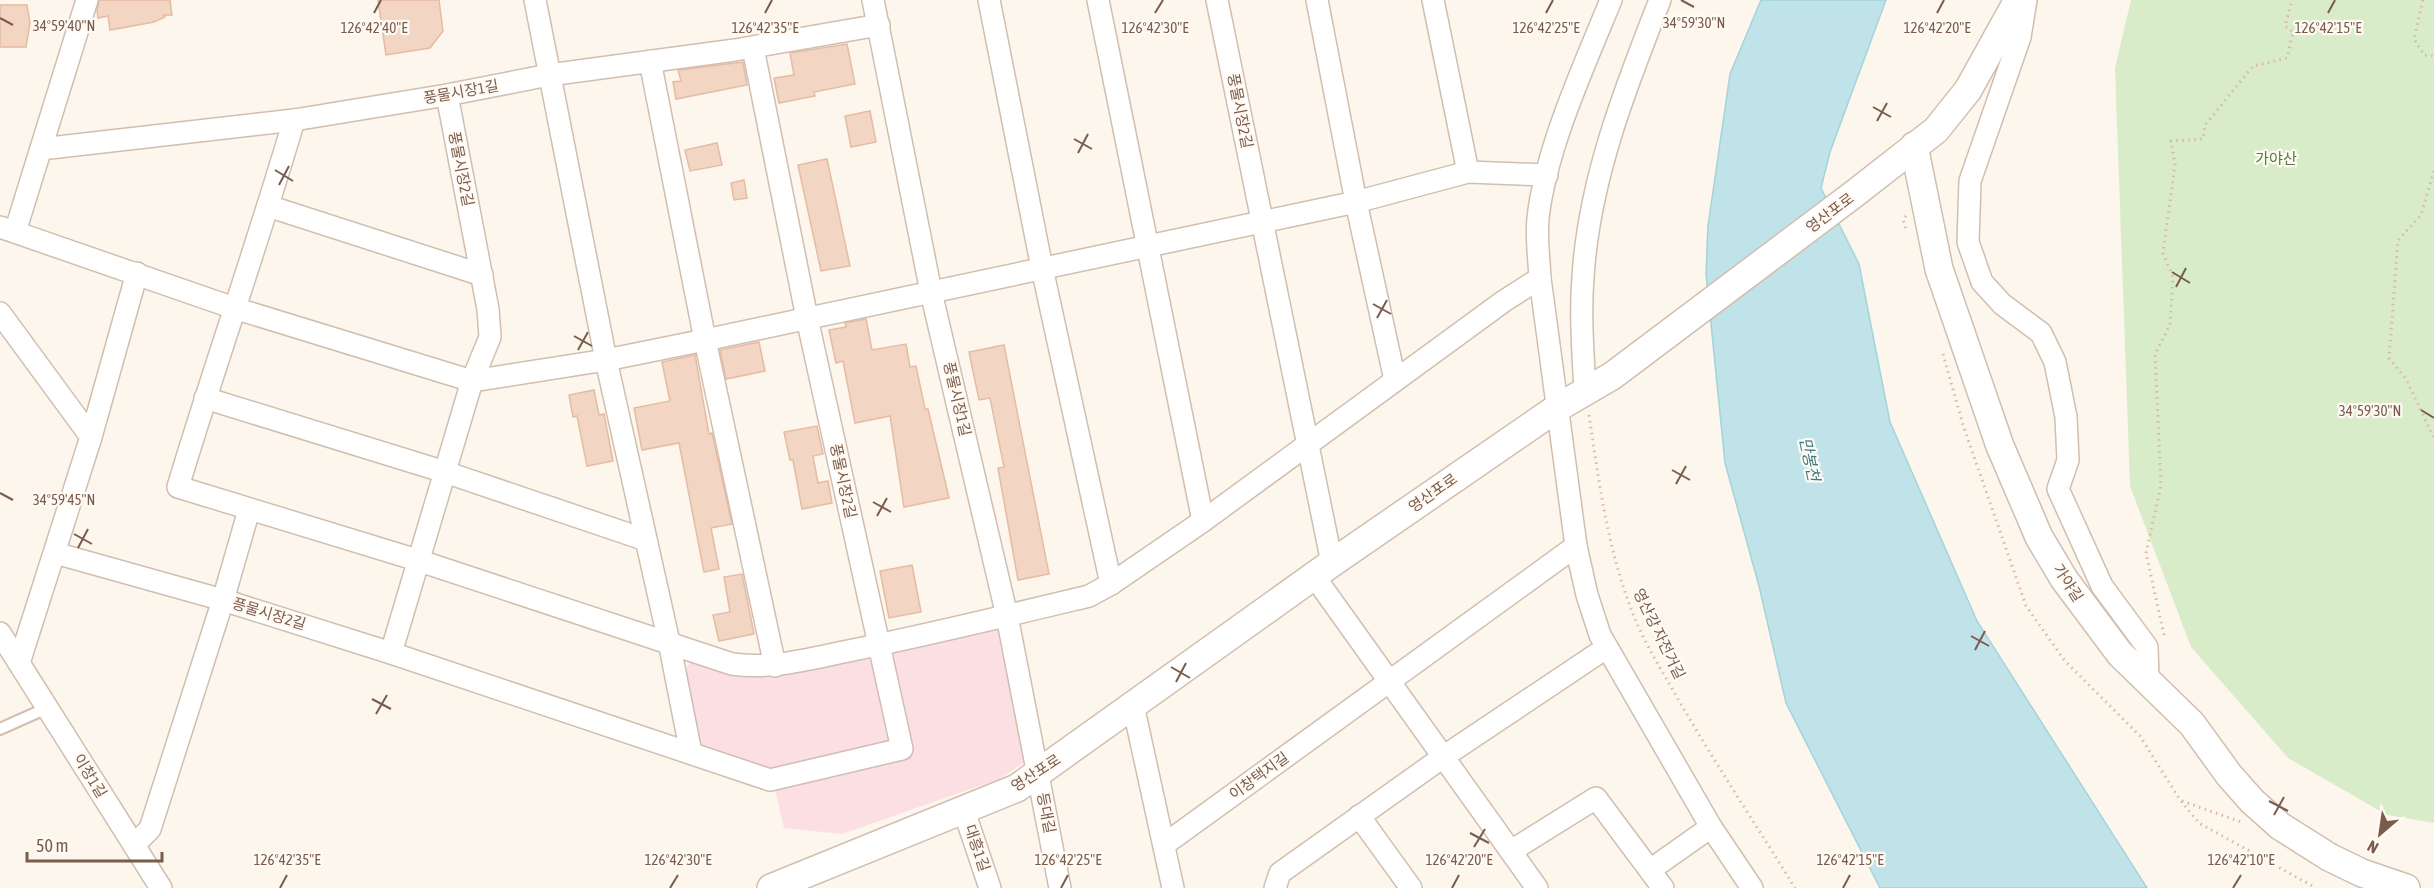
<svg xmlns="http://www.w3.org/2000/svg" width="2434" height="888" font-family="'Asap Condensed','Noto Sans KR',sans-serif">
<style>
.medical{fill:#fbdfe3}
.green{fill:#d8ecc9}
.water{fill:#bfe3e8;stroke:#a5d3da;stroke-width:1.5}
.building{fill:#f3d5c3;stroke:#e6bba3;stroke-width:1.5}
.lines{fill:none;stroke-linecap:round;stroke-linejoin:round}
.service-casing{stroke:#d1beb0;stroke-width:14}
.minor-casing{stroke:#d1beb0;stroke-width:24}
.tertiary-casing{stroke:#d1beb0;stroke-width:30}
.path{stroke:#d9b8a5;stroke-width:3;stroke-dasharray:1.5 4.5;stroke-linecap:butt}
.service{stroke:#fff;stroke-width:10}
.minor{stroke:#fff;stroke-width:21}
.tertiary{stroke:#fff;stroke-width:27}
.ticks{fill:none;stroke:#7a5c4d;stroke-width:2}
.labels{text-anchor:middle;stroke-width:4.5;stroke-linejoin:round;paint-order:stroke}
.street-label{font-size:15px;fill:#7a5c4d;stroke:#fffaf3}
.park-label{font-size:15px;fill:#537a41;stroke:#fffaf3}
.water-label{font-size:16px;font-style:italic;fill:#437c86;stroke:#fffaf3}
.ticks-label{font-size:15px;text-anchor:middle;fill:#7a5c4d;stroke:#fffaf3;stroke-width:4.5;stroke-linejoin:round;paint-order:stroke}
</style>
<rect width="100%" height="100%" fill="#fdf6ec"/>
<!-- medical -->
<path class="medical" d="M986,626L998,631L1025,762L999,779L842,834L784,828L770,769L697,749L683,675L691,660L733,672L770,677Z"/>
<!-- green -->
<path class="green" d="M2131,0H2434V823L2387,815L2288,758L2191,647L2130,486L2115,68Z"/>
<!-- water -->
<path class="water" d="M1761,0H1886L1830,152L1821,188L1859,264L1890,422L1977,621L2147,888H1880L1786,703L1759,586L1725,463L1706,274L1708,226L1730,74Z"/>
<!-- building -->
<g class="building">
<path d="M99,0H170L172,15H164L165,17L154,22L110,30L108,16L98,18L97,11Z"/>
<path d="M378,0H439L443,31L430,48L386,55Z"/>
<path d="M0,5H27L30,23L26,47H0Z"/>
<path d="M847,44L855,84L814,92L815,96L779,103L774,78L794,75L790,53Z"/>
<path d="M743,62L747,85L676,99L673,82L681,81L678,70Z"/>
<path d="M870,111L876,142L851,147L845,116Z"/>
<path d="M717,143L722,165L690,171L685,150Z"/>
<path d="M827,159L850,266L821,271L798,165Z"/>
<path d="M744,180L747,198L734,200L731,183Z"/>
<path d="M866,319L872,350L906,344L910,367L916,366L925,409H928L949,498L904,507L890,416L855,423L843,361L836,363L829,330L846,327L845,323Z"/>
<path d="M759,342L765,371L726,379L720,350Z"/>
<path d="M1004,345L1049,574L1018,580L998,468L1004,467L990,398L979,400L969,352Z"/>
<path d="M695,355L709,434L712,433L732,524L711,528L719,569L704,572L679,443L642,450L634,408L670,401L662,362Z"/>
<path d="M594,390L599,415L604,414L613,461L587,466L577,416L573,417L569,395Z"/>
<path d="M817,426L823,454L813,456L818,483L828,481L832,503L802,509L793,460H790L784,432Z"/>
<path d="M912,565L921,612L889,618L880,571Z"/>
<path d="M742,574L754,634L719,641L713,615L730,612L724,577Z"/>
</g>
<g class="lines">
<!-- service casing -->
<g class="service-casing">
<path id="service" d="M0,729L47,708"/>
</g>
<!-- minor casing -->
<g class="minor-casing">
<g id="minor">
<path d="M535,0L606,360L669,642L691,753"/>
<path d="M873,0L931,292L1007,616L1060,888"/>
<path d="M989,0L1042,268L1111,584"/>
<path d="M1098,0L1203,521"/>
<path d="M1217,0L1332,563"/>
<path d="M1317,0L1356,202L1395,380"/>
<path d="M1433,0L1468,172"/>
<path d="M2026,0L2020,37L1970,181L1968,242L1982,282L2002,304L2041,333L2055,362L2066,417L2068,460L2058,489L2102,586L2147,647L2148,680"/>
<path d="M650,61L705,340L775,666"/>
<path d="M294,120C258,243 215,364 178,487L417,560L732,664C774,670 812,658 853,650C932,634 1010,615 1089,596L1111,584L1203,521L1504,301L1540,278C1539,258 1536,238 1538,218C1546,148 1584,66 1611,0"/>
<path d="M41,149L294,120L447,95L549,75L735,50L879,25"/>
<path d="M268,206L482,275"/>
<path d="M0,227L234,308L472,381L606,360L705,340L1356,202L1468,172L1547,175"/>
<path d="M15,232L87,0"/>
<path d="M1540,278L1576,546L1587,595L1600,635L1711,827L1752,888"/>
<path d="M0,313L91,437"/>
<path d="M1585,391C1583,353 1580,315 1583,277C1589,180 1625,89 1660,0"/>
<path d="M205,398L445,472L646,540"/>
<path d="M55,553L223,600L391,653L770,780L902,749L807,318L753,48"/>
<path d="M1314,576L1537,888"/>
<path d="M0,633L161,888"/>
<path d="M391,653L472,381L490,337L488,309L447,95"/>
<path d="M19,663L91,437L137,273"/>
<path d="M1133,705L1173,888"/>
<path d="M963,808L990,888"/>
<path d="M1359,816L1411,888"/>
<path d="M1165,844L1576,546"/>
<path d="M134,845L150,829L223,600L249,510"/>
<path d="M1511,851L1596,798L1663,888"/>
<path d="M1650,870L1711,827"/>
<path d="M1275,888L1280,873L1443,757L1606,648"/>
</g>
</g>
<!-- tertiary casing -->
<g class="tertiary-casing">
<g id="tertiary">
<path d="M1914,146L1939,269L2000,446L2039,537L2064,579L2120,654L2192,724L2229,775L2252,801L2280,826L2329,857L2362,873L2406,888"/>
<path d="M771,888L1017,788L1332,563L1557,408L1612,376L1854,194L1936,130L1968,90L2018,0"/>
</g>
</g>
<!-- path -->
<g class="path">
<path d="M2423,0L2414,39L2424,55L2434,56"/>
<path d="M2434,171L2421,215L2398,240L2389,358L2406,379L2434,438"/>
<path d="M1906,216L1903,220L1906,230"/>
<path d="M1943,354L1963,425L2026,606L2065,661L2140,736L2180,800L2199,823L2316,888"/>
<path d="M1589,415C1599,483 1608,551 1633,614C1645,644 1662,671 1678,699C1715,763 1756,825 1795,888"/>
<path d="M2164,635L2146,553L2161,485L2155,354L2170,325L2173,277L2163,253L2175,164L2171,141L2203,139L2205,125L2253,66L2287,58L2293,32L2285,26L2292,0"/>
<path d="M2182,801L2241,822"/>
</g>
<!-- service -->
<use href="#service" class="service"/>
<!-- minor -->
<use href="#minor" class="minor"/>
<!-- tertiary -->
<use href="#tertiary" class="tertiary"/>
</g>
<!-- ticks -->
<path class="ticks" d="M1681,0L1694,7M374,13L381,0M765,13L772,0M1155,13L1163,0M1546,13L1553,0M1937,13L1944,0M2328,13L2335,0M0,18L13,25M1873,107L1891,117M1877,121L1887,103M1074,139L1092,149M1078,153L1088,134M275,170L293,181M279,185L289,166M2172,272L2190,283M2176,287L2186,268M1373,304L1391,314M1377,318L1387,300M574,336L592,346M578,350L588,332M2421,410L2434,418M1672,470L1690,480M1676,484L1686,466M0,493L13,500M873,502L891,512M877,516L887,498M74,534L92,544M78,548L88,529M1971,636L1989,646M1975,650L1985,631M1171,667L1190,678M1176,682L1186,663M372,699L391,709M376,714L387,695M2269,801L2288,811M2274,815L2284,797M1470,833L1489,843M1474,847L1485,829M280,888L287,875M670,888L678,875M1061,888L1068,875M1452,888L1459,875M1843,888L1850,875M2233,888L2241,875"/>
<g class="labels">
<!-- street labels -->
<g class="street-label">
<text transform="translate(461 92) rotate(-10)" y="5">풍물시장1길</text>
<text transform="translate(1240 111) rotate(79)" y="5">풍물시장2길</text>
<text transform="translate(461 169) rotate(79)" y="5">풍물시장2길</text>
<text transform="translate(1830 213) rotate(-37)" y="5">영산포로</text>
<text transform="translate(957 399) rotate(77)" y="5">풍물시장1길</text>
<text transform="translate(843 481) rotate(78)" y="5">풍물시장2길</text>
<text transform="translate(1433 493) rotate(-35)" y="5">영산포로</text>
<text transform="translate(2068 583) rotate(57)" y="5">가야길</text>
<text transform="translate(269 614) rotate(17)" y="5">풍물시장2길</text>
<text transform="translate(1659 634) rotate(64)" y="5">영산강 자전거길</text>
<text transform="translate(1036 773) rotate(-33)" y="5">영산포로</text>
<text transform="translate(90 776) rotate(58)" y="5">이창1길</text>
<text transform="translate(1259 776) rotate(-36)" y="5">이창택지길</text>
<text transform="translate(1046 813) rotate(79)" y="5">등대길</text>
<text transform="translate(977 848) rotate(71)" y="5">대흥1길</text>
</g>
<!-- park labels -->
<g class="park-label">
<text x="2276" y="164">가야산</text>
</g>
<!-- water labels -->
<g class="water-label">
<text transform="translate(1810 459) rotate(78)" y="6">만봉천</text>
</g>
</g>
<g class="ticks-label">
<text x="1694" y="28">34°59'30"N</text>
<text x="64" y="31">34°59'40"N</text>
<text x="374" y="33">126°42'40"E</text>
<text x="765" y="33">126°42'35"E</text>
<text x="1155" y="33">126°42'30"E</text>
<text x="1546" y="33">126°42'25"E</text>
<text x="1937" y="33">126°42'20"E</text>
<text x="2328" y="33">126°42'15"E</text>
<text x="2370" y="416">34°59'30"N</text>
<text x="64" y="505">34°59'45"N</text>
<text x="287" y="865">126°42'35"E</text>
<text x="678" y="865">126°42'30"E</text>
<text x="1068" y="865">126°42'25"E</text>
<text x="1459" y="865">126°42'20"E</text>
<text x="1850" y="865">126°42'15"E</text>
<text x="2241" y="865">126°42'10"E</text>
</g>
<!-- north arrow -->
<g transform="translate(2380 834) rotate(209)" stroke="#fffaf3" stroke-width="4.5" paint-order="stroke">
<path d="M0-4.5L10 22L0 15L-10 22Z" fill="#7a5c4d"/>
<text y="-9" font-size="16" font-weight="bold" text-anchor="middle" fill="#7a5c4d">N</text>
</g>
<!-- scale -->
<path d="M27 852v9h135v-9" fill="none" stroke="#7a5c4d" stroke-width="3"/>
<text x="36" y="852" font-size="18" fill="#7a5c4d" stroke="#fffaf3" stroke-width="4.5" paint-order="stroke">50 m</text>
</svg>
